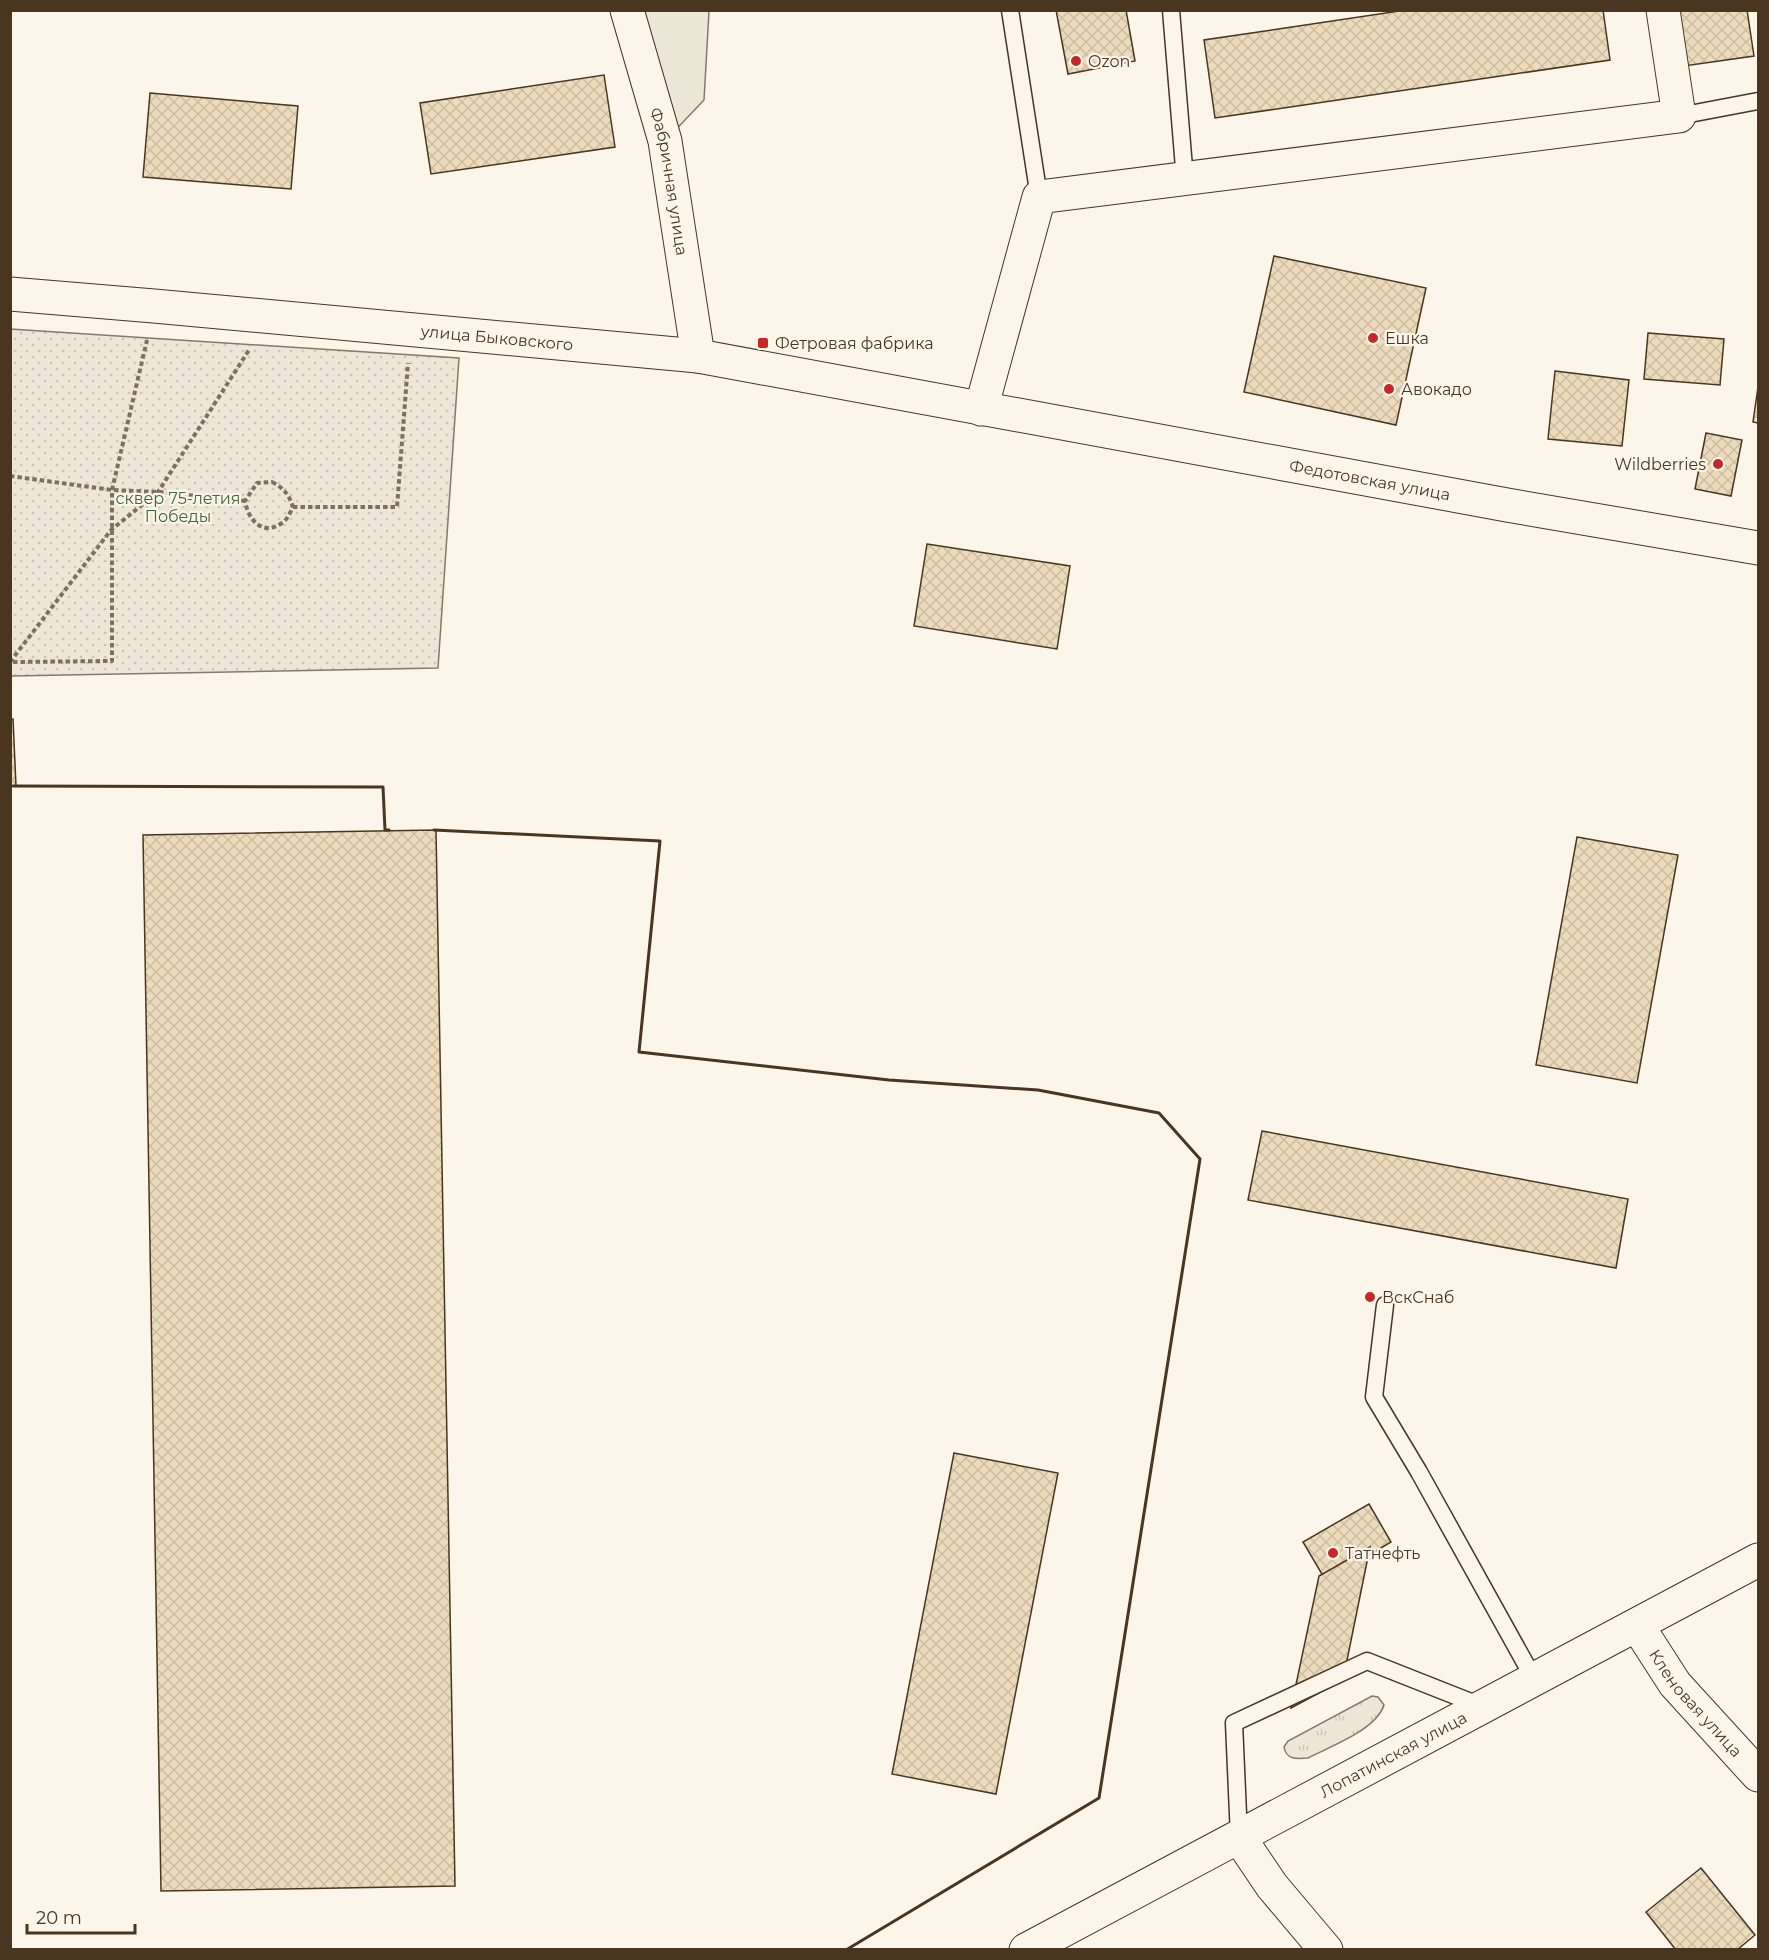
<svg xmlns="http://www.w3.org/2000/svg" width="1769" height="1960" font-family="Montserrat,sans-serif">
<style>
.grass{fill:url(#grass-tufts);stroke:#887966;stroke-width:1.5}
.park{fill:url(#park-dots);stroke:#887966;stroke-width:1.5}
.parking{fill:#ede7d9;stroke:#887966;stroke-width:1.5}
.building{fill:url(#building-cross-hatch);stroke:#4a3520;stroke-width:1.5}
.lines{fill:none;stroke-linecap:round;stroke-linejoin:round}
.service-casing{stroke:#4a3520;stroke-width:19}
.minor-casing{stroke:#4a3520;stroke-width:35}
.tertiary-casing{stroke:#4a3520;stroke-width:35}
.secondary-casing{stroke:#4a3520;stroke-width:35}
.path{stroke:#7f6f5c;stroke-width:4;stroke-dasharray:4.5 3;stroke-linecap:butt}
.service{stroke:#fbf6e9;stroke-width:16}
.minor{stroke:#fbf6e9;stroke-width:33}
.tertiary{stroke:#fbf6e9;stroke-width:33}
.secondary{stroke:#fbf6e9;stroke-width:33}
.wall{stroke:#4a3520;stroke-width:3}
.poi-dot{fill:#c62828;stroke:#fbf6e9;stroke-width:2}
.labels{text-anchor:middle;stroke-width:4.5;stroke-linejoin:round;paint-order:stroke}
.poi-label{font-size:16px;fill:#4a3520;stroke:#fbf6e9;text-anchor:start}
.street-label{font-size:16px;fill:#4a3520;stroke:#fbf6e9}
.park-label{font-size:16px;fill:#436837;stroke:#fbf6e9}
</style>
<defs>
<pattern id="grass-tufts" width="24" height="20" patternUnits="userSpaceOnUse" patternTransform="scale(1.5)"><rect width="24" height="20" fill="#ede6d9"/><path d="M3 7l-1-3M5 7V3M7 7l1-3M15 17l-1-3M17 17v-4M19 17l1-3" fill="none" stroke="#cdc6ba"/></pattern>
<pattern id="park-dots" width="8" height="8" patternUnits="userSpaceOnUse" patternTransform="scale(1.5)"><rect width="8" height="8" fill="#ede6d9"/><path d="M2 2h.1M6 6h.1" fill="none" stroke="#cdc6ba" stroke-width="1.8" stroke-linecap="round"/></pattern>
<pattern id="building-cross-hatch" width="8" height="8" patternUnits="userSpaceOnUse" patternTransform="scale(1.5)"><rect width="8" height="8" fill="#ecdcbc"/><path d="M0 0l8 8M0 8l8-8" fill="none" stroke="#ccbda1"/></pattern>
</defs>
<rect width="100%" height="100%" fill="#fbf6e9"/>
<!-- grass -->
<path class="grass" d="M1372,1696L1378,1697L1384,1705C1376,1730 1331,1746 1308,1758C1297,1759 1286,1760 1284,1747L1288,1741Z"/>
<!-- park -->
<path class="park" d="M10,329L459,358L438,668L11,676Z"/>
<!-- parking -->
<path class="parking" d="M627,11H709L704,100L665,141Z"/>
<!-- building -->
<g class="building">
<path d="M1056,10H1126L1135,61L1068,74Z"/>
<path d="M1406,10H1603L1610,60L1215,118L1204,40Z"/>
<path d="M1676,10H1747L1754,56L1684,66Z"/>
<path d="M604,75L615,147L431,174L420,103Z"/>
<path d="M150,93L298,106L291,189L143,177Z"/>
<path d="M1274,256L1426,288L1396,425L1244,392Z"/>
<path d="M1648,333L1724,339L1720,385L1644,379Z"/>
<path d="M1555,371L1629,380L1622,446L1548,439Z"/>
<path d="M1758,387V423L1753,422Z"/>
<path d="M1706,433L1742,440L1731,496L1695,489Z"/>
<path d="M927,544L1070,566L1057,649L914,626Z"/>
<path d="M13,719L16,786H10V720Z"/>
<path d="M436,830L455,1886L161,1891L143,835Z"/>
<path d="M1577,837L1678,855L1637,1083L1536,1065Z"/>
<path d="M1262,1131L1628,1199L1616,1268L1248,1200Z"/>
<path d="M954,1453L1058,1473L996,1794L892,1774Z"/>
<path d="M1369,1504L1391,1542L1326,1581L1303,1542Z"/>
<path d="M1370,1547L1343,1680L1291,1708L1319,1576Z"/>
<path d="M1701,1868L1755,1935L1737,1950H1676L1646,1912Z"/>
</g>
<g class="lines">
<!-- service casing -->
<g class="service-casing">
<g id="service">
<path d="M1010,10L1039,197"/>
<path d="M1171,10L1185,180"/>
<path d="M1679,116L1758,101"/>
<path d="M1385,1305L1374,1397L1419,1472L1534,1679"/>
<path d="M1239,1837L1234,1723L1367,1661L1481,1706"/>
</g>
</g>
<!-- minor casing -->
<g class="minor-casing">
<g id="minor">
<path id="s1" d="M627,10L665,141L698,356"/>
<path d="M981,409L1039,197L1679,116L1663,10"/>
<path id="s2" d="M1637,1625L1675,1684L1758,1775"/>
<path d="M1239,1837L1272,1886L1326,1950"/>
</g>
</g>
<!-- tertiary casing -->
<g class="tertiary-casing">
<g id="tertiary">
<path id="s3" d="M10,294L154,306L698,356L1507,505L1758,548"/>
</g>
</g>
<!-- secondary casing -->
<g class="secondary-casing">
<g id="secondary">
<path id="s4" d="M1026,1950L1758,1560"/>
</g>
</g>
<!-- path -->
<g class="path">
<path d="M10,476L112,490L158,492L245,501"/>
<path d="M272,482C284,488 289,495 293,507C290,513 287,520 282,523C262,537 248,519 245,501L257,483Z"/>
<path d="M293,507H397L408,363"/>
<path d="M10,662L111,530L158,492L249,350"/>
<path d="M13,662L112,661V490L147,340"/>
</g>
<!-- service -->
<use href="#service" class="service"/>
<!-- minor -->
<use href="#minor" class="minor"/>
<!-- tertiary -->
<use href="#tertiary" class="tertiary"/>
<!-- secondary -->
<use href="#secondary" class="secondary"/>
<!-- wall -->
<g class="wall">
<path d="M13,786L383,787L385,830H389"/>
<path d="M434,830L660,841L639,1052L889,1080L1038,1090L1159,1113L1200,1159L1099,1798L846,1950"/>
</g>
</g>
<!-- markers -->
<g class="poi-dot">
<circle cx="1076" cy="61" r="6"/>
<circle cx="1373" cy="338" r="6"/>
<rect x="757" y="337" width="12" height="12" rx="3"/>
<circle cx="1389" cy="389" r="6"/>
<circle cx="1718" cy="464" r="6"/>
<circle cx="1370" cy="1297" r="6"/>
<circle cx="1333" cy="1553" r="6"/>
</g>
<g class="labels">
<!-- poi labels -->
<g class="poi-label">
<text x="1088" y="67">Ozon</text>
<text x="1385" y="344">Ешка</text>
<text x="775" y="349">Фетровая фабрика</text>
<text x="1401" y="395">Авокадо</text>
<text x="1706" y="470" text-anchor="end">Wildberries</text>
<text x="1382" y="1303">ВскСнаб</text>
<text x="1345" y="1559">Татнефть</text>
</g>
<!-- street labels -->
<g class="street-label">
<text dy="6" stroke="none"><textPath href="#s1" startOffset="177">Фабричная улица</textPath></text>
<text dy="6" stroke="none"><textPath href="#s3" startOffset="489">улица Быковского</textPath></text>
<text dy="6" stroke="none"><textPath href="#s3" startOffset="1374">Федотовская улица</textPath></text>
<text dy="6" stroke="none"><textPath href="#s2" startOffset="98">Кленовая улица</textPath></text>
<text dy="6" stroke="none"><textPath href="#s4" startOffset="416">Лопатинская улица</textPath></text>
</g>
<!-- park labels -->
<g class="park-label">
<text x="178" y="504">сквер 75-летия<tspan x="178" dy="18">Победы</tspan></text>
</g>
</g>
<!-- border -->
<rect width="1769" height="1960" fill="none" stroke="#4a3520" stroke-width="24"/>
<!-- scale -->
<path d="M27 1924v9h108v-9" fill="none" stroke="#4a3520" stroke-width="3"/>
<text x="36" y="1924" font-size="18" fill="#4a3520" stroke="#fbf6e9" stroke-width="4.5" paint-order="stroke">20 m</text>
</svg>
